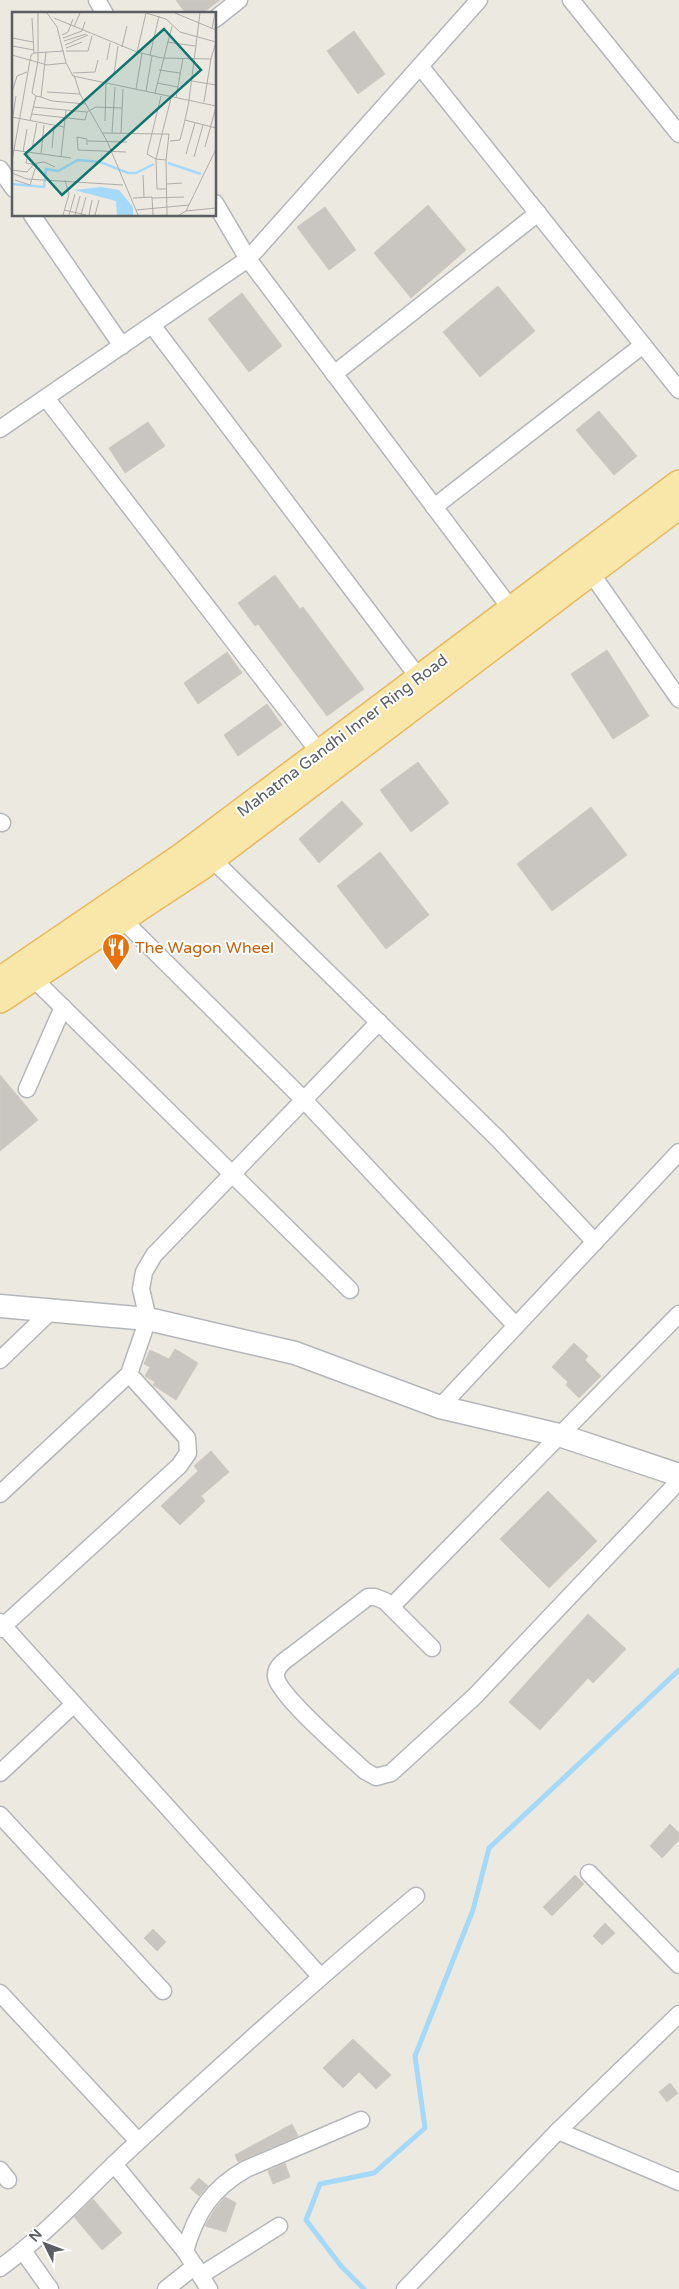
<svg xmlns="http://www.w3.org/2000/svg" width="679" height="2289" font-family="'Varela Round',sans-serif">
<style>
.lines{fill:none;stroke-linecap:round;stroke-linejoin:round}
.stream{stroke:#a4d9f9;stroke-width:5}
.building{fill:#c9c5c0;stroke:#d0cac0}
.street-casing{stroke:#b4b7bb;stroke-width:19}
.secondary-casing{stroke:#b3b6bb;stroke-width:25}
.primary-casing{stroke:#e7b95f;stroke-width:28}
.street{stroke:#fff;stroke-width:16}
.secondary{stroke:#fff;stroke-width:22}
.primary{stroke:#f9e7a9;stroke-width:25}
.labels{text-anchor:middle;stroke-width:4;stroke-linejoin:round;paint-order:stroke}
.street-label{font-size:16px;fill:#5a5d61;stroke:#fff}
.food-label{font-size:16px;fill:#c56008;stroke:#fff;text-anchor:start}
.inset-river{fill:none;stroke:#a4d9f9;stroke-width:2.5}
.inset-road{fill:none;stroke:#aeadaa;stroke-width:1}
.view{fill:#0f766e;fill-opacity:0.15;stroke:#0f766e;stroke-width:2.5}
.inset-edge{fill:none;stroke:#5a5d61;stroke-width:2.5}
</style>
<rect width="100%" height="100%" fill="#ece9e1"/>
<g class="lines">
<!-- stream -->
<path class="stream" d="M364,2289L341,2266L306,2220L320,2184L374,2173L425,2128L415,2056L473,1910L489,1848L679,1670"/>
</g>
<!-- building -->
<g class="building">
<path d="M176,0H220L201,14H186Z"/>
<path d="M354,31L385,74L358,94L327,51Z"/>
<path d="M428,205L466,250L411,298L374,253Z"/>
<path d="M325,207L356,250L329,270L297,227Z"/>
<path d="M498,286L535,331L480,377L443,332Z"/>
<path d="M242,293L282,346L249,372L208,319Z"/>
<path d="M599,411L637,456L614,475L576,430Z"/>
<path d="M148,422L165,446L125,473L109,448Z"/>
<path d="M275,575L300,609L303,607L364,689L327,716L258,624L255,626L238,603Z"/>
<path d="M607,650L649,716L613,739L571,674Z"/>
<path d="M227,652L242,673L198,704L184,683Z"/>
<path d="M267,704L282,725L238,756L224,735Z"/>
<path d="M418,762L449,803L411,832L380,790Z"/>
<path d="M342,801L363,824L319,863L299,839Z"/>
<path d="M591,807L627,855L552,911L517,864Z"/>
<path d="M380,852L429,915L386,949L337,886Z"/>
<path d="M0,1075L38,1120L0,1151Z"/>
<path d="M574,1343L588,1356L585,1360L601,1376L579,1398L566,1385L568,1382L552,1367Z"/>
<path d="M175,1349L198,1363L176,1400L153,1385L155,1382L145,1376L150,1367L144,1364L150,1350L169,1359Z"/>
<path d="M211,1451L229,1472L201,1496L205,1501L180,1525L161,1506L198,1471L194,1466Z"/>
<path d="M548,1491L597,1541L549,1588L500,1539Z"/>
<path d="M588,1614L626,1649L593,1683L588,1678L540,1730L509,1702Z"/>
<path d="M670,1824L679,1833V1840L662,1858L650,1846Z"/>
<path d="M575,1875L584,1884L552,1916L543,1907Z"/>
<path d="M605,1923L615,1933L602,1945L593,1936Z"/>
<path d="M153,1929L166,1942L157,1951L144,1938Z"/>
<path d="M353,2039L391,2075L376,2089L359,2072L343,2088L323,2068Z"/>
<path d="M670,2083L678,2093L667,2102L659,2092Z"/>
<path d="M292,2124L298,2136L238,2162L235,2155Z"/>
<path d="M285,2163L290,2177L273,2184L268,2171Z"/>
<path d="M199,2178L208,2186L199,2196L190,2188Z"/>
<path d="M225,2197L236,2203L226,2232L205,2226L215,2209Z"/>
<path d="M93,2199L122,2233L102,2250L74,2217Z"/>
</g>
<g class="lines">
<!-- street casing -->
<g class="street-casing">
<g id="street">
<path d="M97,0L105,14"/>
<path d="M571,0L679,134"/>
<path d="M215,19L239,0"/>
<path d="M420,66L679,390"/>
<path d="M0,169L14,189"/>
<path d="M215,203L248,259L511,609"/>
<path d="M32,215L122,346"/>
<path d="M152,325L419,678"/>
<path d="M334,374L538,213"/>
<path d="M46,398L319,752"/>
<path d="M0,429L248,259L479,0"/>
<path d="M434,507L643,345"/>
<path d="M591,573L679,699"/>
<path d="M0,822L2,823"/>
<path d="M212,859L498,1139L595,1242"/>
<path d="M122,919L304,1100L516,1326"/>
<path d="M33,978L350,1290"/>
<path d="M27,1089L63,1007"/>
<path d="M0,1360L51,1311"/>
<path d="M440,1407L679,1152"/>
<path d="M0,1494L129,1374L148,1319L141,1289L144,1272L154,1255L379,1022"/>
<path d="M391,1607L679,1314"/>
<path d="M0,1622L320,1976"/>
<path d="M0,1629L179,1466L188,1453L187,1438L129,1374"/>
<path d="M432,1648L385,1601L375,1597H368L291,1656C284,1661 275,1667 276,1677C279,1696 348,1755 365,1771L376,1777L391,1773L475,1696L679,1481"/>
<path d="M0,1773L73,1705"/>
<path d="M0,1815L163,1991"/>
<path d="M589,1873L679,1965"/>
<path d="M0,1993L138,2141"/>
<path d="M558,2131L679,2182"/>
<path d="M114,2164L185,2251"/>
<path d="M0,2170L8,2180"/>
<path d="M23,2251L50,2289"/>
<path d="M0,2268C51,2231 93,2182 140,2140C230,2057 321,1975 416,1896"/>
<path d="M201,2275L279,2226"/>
<path d="M166,2289L195,2266"/>
<path d="M209,2289L185,2251C196,2213 211,2189 246,2169L361,2120"/>
<path d="M405,2289L558,2131L679,2014"/>
</g>
</g>
<!-- secondary casing -->
<g class="secondary-casing">
<path id="secondary" d="M0,1306L148,1319L295,1353L440,1407L559,1435L679,1475"/>
</g>
<!-- primary casing -->
<g class="primary-casing">
<g id="primary">
<path d="M0,980L183,855L679,483"/>
<path d="M0,1000L203,866L679,506"/>
</g>
</g>
<!-- street -->
<use href="#street" class="street"/>
<!-- secondary -->
<use href="#secondary" class="secondary"/>
<!-- primary -->
<use href="#primary" class="primary"/>
</g>
<!-- icons -->
<defs>
<g id="restaurant-pin" transform="scale(1.4375)"><path d="M0 17L-7.5 6A9.5 9.5 0 1 1 7.5 6Z" fill="#e8710a" stroke="#fff"/><path d="M-5-6h1v4h1v-4h1v4h1v-4h1v5L-1.5 .5V6h-2V.5L-5-1ZM5-6V6H3V1.5H1.5Q1.5-4 5-6Z" fill="#fff"/></g>
</defs>
<g fill-rule="evenodd">
<use href="#restaurant-pin" x="116" y="947"/>
</g>
<g class="labels">
<!-- street labels -->
<g class="street-label">
<text transform="translate(342 735) rotate(-37)" y="6">Mahatma Gandhi Inner Ring Road</text>
</g>
<!-- food labels -->
<g class="food-label">
<text x="135" y="953">The Wagon Wheel</text>
</g>
</g>
<!-- overview -->
<g transform="translate(12 12)">
<rect width="204" height="204" fill="#ece9e1"/>
<path d="M89,175L107,178L121,195V203H105L104,189L62,178Z" fill="#a4d9f9"/>
<path class="inset-river" d="M156,151L189,162M0,172L32,175L34,157L46,159L66,148L88,150L116,161H124L142,152"/>
<path class="inset-road" d="M26,1V49L20,81L24,84L29,85L34,40M35,1L45,15L54,51L61,64L204,94M134,1L154,7L168,20L204,30M163,1L204,18M20,6L22,41L52,39M42,6L125,40L150,46L199,47L192,90M62,15L68,1M200,17L203,1M50,23L56,20L61,7M0,26L21,30M51,26L70,19L73,10M52,29L74,22M155,30L183,34M53,33L76,23M0,34L22,38M110,35L115,14M54,36L70,30M54,39H76L80,24M125,40L134,1M0,43L35,53L54,51M138,43L147,4M199,47L204,30M95,48L98,31M147,58L168,61M61,61L83,60L86,48M102,62L106,34M62,63L68,82L95,129L126,203M180,69L204,73M145,71L166,75M124,77L130,41M134,79L140,44M0,80L5,64L15,60M35,80L68,82M143,81L160,14M149,84L135,142L144,147L145,177H155M29,85L40,89L74,92M164,86L171,46M177,88L188,1M177,89L173,108L204,116M21,95L75,100L84,95L110,96M20,102L73,108L75,100M0,105L52,115M0,109L4,84M18,109L24,84M93,109L94,72M91,121L150,122L159,86M100,121L103,75M109,121L111,77M76,129L115,130M158,129L168,128L173,108M75,133V127L65,125L66,138L114,140M193,135L204,95M40,136L42,114M20,137L25,111M1,138L59,146M11,140L15,117M16,142L14,151L24,153M29,142L32,113M174,142L183,111M49,145L54,98M182,145L191,113M154,148L157,122H150L144,147L154,148L155,203M0,149L19,43L22,41M0,158L15,160L22,152M0,161L15,167L111,173M131,163L132,185M3,168L18,173L25,151L32,150L43,155M155,172L170,171M121,186L140,185L141,203M140,186L172,185M52,198L74,203M124,198L177,193M174,199L204,196M51,203L57,182L53,168M57,203L63,182M63,203L68,184M69,203L74,185M77,203L80,188M83,203L87,188M167,203L174,199L204,137"/>
<path class="view" d="M152,17L189,58L50,183L13,142Z"/>
<rect width="204" height="204" class="inset-edge"/>
</g>
<!-- north arrow -->
<g transform="translate(45 2244) rotate(312)" stroke="#ffffff" stroke-width="4" paint-order="stroke">
<path d="M0-4L9 19L0 12L-9 19Z" fill="#5a5d61"/>
<text y="-8" font-size="14" font-weight="bold" text-anchor="middle" fill="#5a5d61">N</text>
</g>
</svg>
